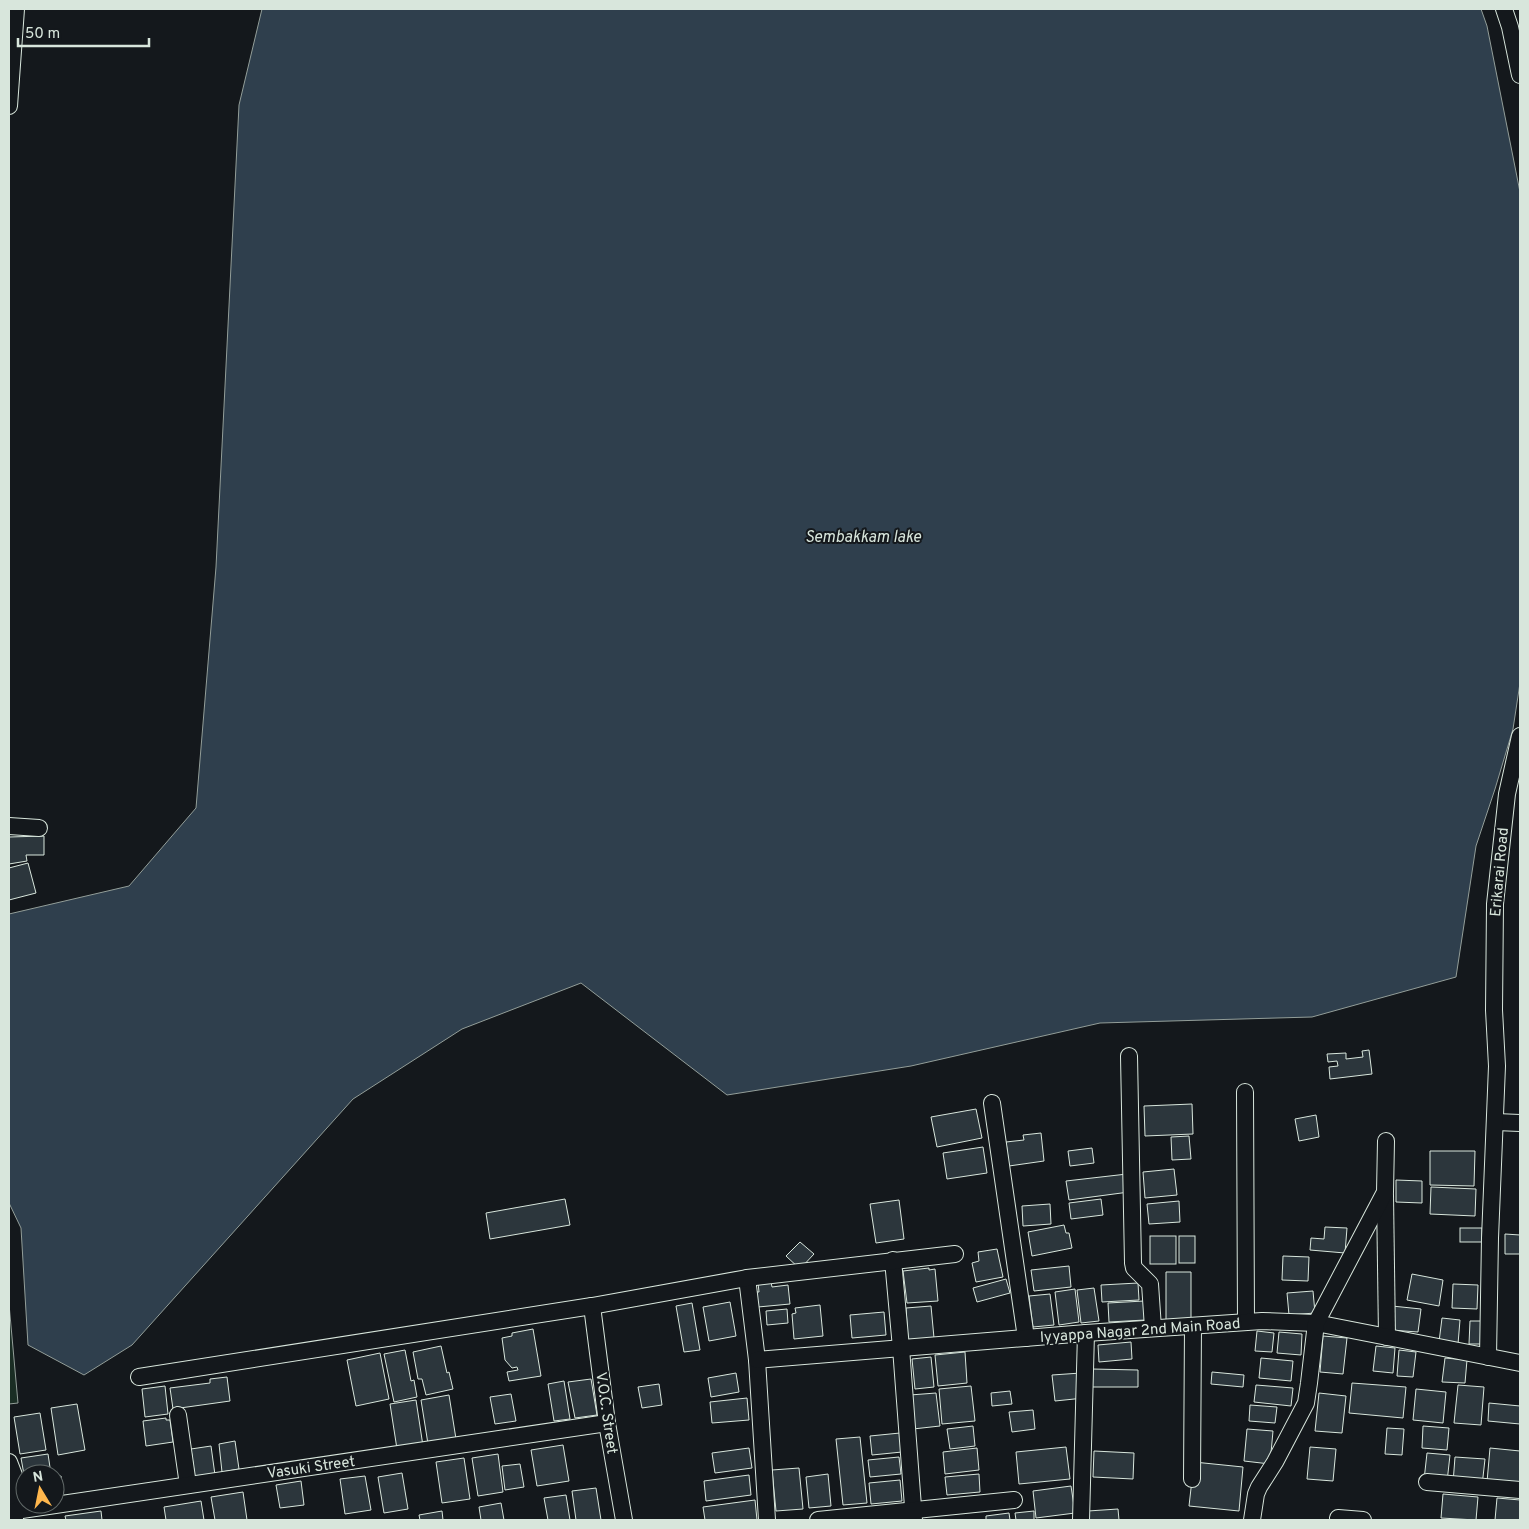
<svg xmlns="http://www.w3.org/2000/svg" width="1529" height="1529" font-family="Overpass,sans-serif">
<style>
.green{fill:#1a2d24;stroke:#939e99}
.water{fill:#2f3f4d;stroke:#939e99}
.building{fill:#2c363c;stroke:#d8e6dc}
.lines{fill:none;stroke-linecap:round;stroke-linejoin:round}
.minor-casing{stroke:#d8e6dc;stroke-width:18}
.minor{stroke:#14181c;stroke-width:16}
.labels{text-anchor:middle;stroke-width:4;stroke-linejoin:round;paint-order:stroke}
.street-label{font-size:15px;fill:#d8e6dc;stroke:#14181c}
.water-label{font-size:16px;font-style:italic;fill:#d8e6dc;stroke:#14181c}
</style>
<rect width="100%" height="100%" fill="#14181c"/>
<!-- green -->
<path class="green" d="M9,1304L18,1403L9,1404Z"/>
<!-- water -->
<path class="water" d="M262,9H1481L1487,26L1520,192V683L1513,729L1495,789L1476,846L1456,977L1312,1017L1100,1023L911,1066L727,1095L581,983L462,1029L353,1099L132,1345L84,1375L28,1345L21,1228L9,1203V914L129,886L196,808L216,567L239,105Z"/>
<!-- building -->
<g class="building">
<path d="M44,836V855H26L27,861L9,864V837Z"/>
<path d="M28,863L36,893L9,900V868Z"/>
<path d="M1369,1050L1372,1074L1330,1079L1329,1067L1338,1066L1337,1061L1328,1062L1327,1054L1346,1053V1059L1363,1057L1362,1051Z"/>
<path d="M1192,1104L1193,1134L1145,1136L1144,1106Z"/>
<path d="M976,1109L982,1138L937,1147L931,1117Z"/>
<path d="M1316,1115L1319,1137L1299,1141L1295,1119Z"/>
<path d="M1041,1133L1044,1161L1009,1166L1006,1142L1024,1140L1023,1135Z"/>
<path d="M1189,1136L1191,1159L1172,1160L1171,1137Z"/>
<path d="M983,1147L987,1173L947,1179L943,1153Z"/>
<path d="M1092,1148L1094,1163L1070,1166L1068,1151Z"/>
<path d="M1430,1151H1475L1474,1186L1430,1185Z"/>
<path d="M1174,1169L1177,1195L1145,1198L1143,1172Z"/>
<path d="M1127,1174L1129,1192L1069,1200L1066,1181Z"/>
<path d="M1396,1180L1422,1181V1203L1396,1202Z"/>
<path d="M1431,1187L1476,1189L1475,1216L1430,1214Z"/>
<path d="M565,1199L570,1225L490,1239L486,1213Z"/>
<path d="M1101,1199L1103,1215L1071,1219L1069,1203Z"/>
<path d="M899,1200L904,1239L876,1243L870,1204Z"/>
<path d="M1179,1201L1180,1222L1149,1224L1147,1204Z"/>
<path d="M1050,1204L1051,1224L1023,1226L1022,1206Z"/>
<path d="M1064,1225L1066,1233H1069L1072,1248L1032,1256L1028,1232Z"/>
<path d="M1325,1227L1347,1228L1345,1253L1310,1250L1311,1238L1324,1239Z"/>
<rect x="1460" y="1228" width="22" height="14"/>
<path d="M1505,1234L1520,1235V1254H1505Z"/>
<rect x="1150" y="1236" width="26" height="28"/>
<rect x="1179" y="1236" width="16" height="27"/>
<path d="M800,1242L814,1254L800,1269L786,1256Z"/>
<path d="M997,1249L1003,1277L976,1282L972,1263L979,1261L978,1252Z"/>
<path d="M1283,1256L1309,1257L1308,1281L1282,1280Z"/>
<path d="M1069,1266L1071,1287L1034,1291L1031,1270Z"/>
<path d="M929,1268V1270L935,1269L938,1301L907,1303L903,1271Z"/>
<path d="M1166,1272H1191V1321L1166,1322Z"/>
<path d="M1412,1274L1443,1280L1439,1306L1407,1300Z"/>
<path d="M1006,1279L1010,1293L977,1302L973,1288Z"/>
<path d="M771,1282L772,1287L788,1285L790,1304L758,1307L756,1292H759L758,1283Z"/>
<path d="M1138,1283L1139,1300L1102,1302L1101,1285Z"/>
<path d="M1453,1284L1478,1285L1477,1309L1452,1308Z"/>
<path d="M1094,1288L1099,1321L1081,1323L1077,1290Z"/>
<path d="M1075,1289L1079,1322L1059,1325L1055,1292Z"/>
<path d="M1313,1291L1315,1313L1289,1315L1287,1293Z"/>
<path d="M1050,1294L1054,1325L1033,1327L1029,1296Z"/>
<path d="M1144,1301L1145,1320L1109,1322L1108,1303Z"/>
<path d="M730,1302L736,1336L709,1341L703,1307Z"/>
<path d="M692,1303L700,1350L684,1352L676,1306Z"/>
<path d="M820,1305L823,1336L794,1339L792,1314L796,1313L795,1308Z"/>
<path d="M931,1306L934,1338L908,1340L906,1308Z"/>
<path d="M1392,1306L1421,1309L1418,1332L1390,1330Z"/>
<path d="M787,1309L788,1323L767,1325L766,1311Z"/>
<path d="M884,1312L886,1335L852,1338L850,1315Z"/>
<path d="M1442,1318L1460,1320L1458,1344L1439,1342Z"/>
<path d="M1470,1321H1487L1486,1344H1469Z"/>
<path d="M533,1329L541,1376L509,1381L507,1372L518,1370L517,1367L512,1368L505,1360L502,1338L512,1336V1333Z"/>
<path d="M1257,1331L1274,1333L1272,1352L1255,1351Z"/>
<path d="M1279,1332L1302,1334L1301,1355L1277,1353Z"/>
<path d="M1323,1336L1347,1338L1343,1374L1320,1372Z"/>
<path d="M1131,1342L1132,1359L1099,1362L1098,1345Z"/>
<path d="M441,1346L447,1373L449,1372L453,1389L426,1395L422,1379H418L413,1352Z"/>
<path d="M1376,1346L1395,1348L1393,1373L1373,1371Z"/>
<path d="M405,1350L411,1381L414,1380L417,1397L394,1402L384,1354Z"/>
<path d="M1399,1350L1416,1352L1413,1377L1397,1376Z"/>
<path d="M965,1352L967,1383L938,1386L935,1355Z"/>
<path d="M380,1353L389,1399L356,1406L347,1360Z"/>
<path d="M931,1357L934,1387L915,1389L912,1359Z"/>
<path d="M1261,1358L1293,1361L1291,1381L1259,1378Z"/>
<path d="M1445,1358L1467,1360L1465,1383L1442,1382Z"/>
<path d="M1092,1369L1138,1370V1387H1092Z"/>
<path d="M1212,1372L1244,1375L1243,1387L1211,1384Z"/>
<path d="M736,1373L739,1392L711,1397L708,1378Z"/>
<path d="M1081,1373L1084,1398L1055,1401L1052,1375Z"/>
<path d="M227,1377L230,1401L173,1409L170,1388L210,1383V1379Z"/>
<path d="M591,1379L597,1415L575,1418L568,1382Z"/>
<path d="M564,1381L570,1419L554,1421L548,1384Z"/>
<path d="M1352,1383L1406,1387L1403,1418L1349,1413Z"/>
<path d="M659,1384L662,1405L642,1408L638,1387Z"/>
<path d="M1256,1385L1293,1388L1291,1406L1254,1402Z"/>
<path d="M1458,1385L1484,1387L1481,1425L1454,1423Z"/>
<path d="M165,1386L168,1414L145,1417L142,1389Z"/>
<path d="M971,1386L975,1421L942,1424L939,1389Z"/>
<path d="M1416,1389L1446,1392L1443,1423L1413,1420Z"/>
<path d="M1010,1391L1012,1404L992,1406L991,1393Z"/>
<path d="M936,1393L940,1426L913,1429L910,1395Z"/>
<path d="M1319,1393L1346,1396L1342,1433L1315,1431Z"/>
<path d="M511,1394L516,1421L495,1424L490,1397Z"/>
<path d="M449,1395L456,1439L428,1444L421,1400Z"/>
<path d="M747,1398L749,1420L712,1423L710,1402Z"/>
<path d="M416,1400L423,1446L397,1449L390,1404Z"/>
<path d="M1489,1403L1520,1406V1424L1488,1421Z"/>
<path d="M77,1404L85,1450L58,1455L51,1408Z"/>
<path d="M1250,1405L1277,1407L1275,1423L1249,1421Z"/>
<path d="M1033,1410L1035,1429L1012,1432L1009,1412Z"/>
<path d="M40,1413L46,1450L20,1454L14,1417Z"/>
<path d="M166,1418V1420H170L173,1442L146,1446L143,1421Z"/>
<path d="M973,1426L975,1446L950,1449L947,1429Z"/>
<path d="M1423,1426L1449,1428L1447,1450L1422,1448Z"/>
<path d="M1387,1428L1404,1429L1402,1455L1385,1454Z"/>
<path d="M1247,1429L1273,1431L1270,1464L1244,1461Z"/>
<path d="M900,1433L902,1452L872,1455L870,1436Z"/>
<path d="M860,1437L867,1503L843,1505L836,1439Z"/>
<path d="M235,1441L239,1469L222,1472L219,1444Z"/>
<path d="M563,1445L569,1481L537,1486L531,1450Z"/>
<path d="M211,1446L215,1475L195,1478L191,1449Z"/>
<path d="M1066,1447L1070,1479L1019,1484L1016,1452Z"/>
<path d="M1310,1447L1336,1449L1333,1481L1307,1479Z"/>
<path d="M749,1448L752,1468L715,1473L712,1453Z"/>
<path d="M977,1448L979,1470L945,1474L943,1452Z"/>
<path d="M1490,1448L1520,1451V1485L1487,1482Z"/>
<path d="M1094,1451L1134,1453L1133,1479L1093,1477Z"/>
<path d="M1427,1453L1450,1455L1447,1482L1424,1480Z"/>
<path d="M48,1454L51,1474H25V1480L21,1458Z"/>
<path d="M498,1454L503,1492L478,1496L472,1458Z"/>
<path d="M899,1457L901,1474L870,1477L868,1460Z"/>
<path d="M1455,1457L1485,1459L1482,1486L1453,1483Z"/>
<path d="M464,1458L470,1499L442,1503L436,1462Z"/>
<path d="M1194,1462L1243,1467L1239,1511L1189,1506Z"/>
<path d="M520,1464L524,1487L505,1490L502,1466Z"/>
<path d="M799,1468L803,1509L776,1511L772,1470Z"/>
<path d="M402,1473L408,1509L384,1513L378,1477Z"/>
<path d="M828,1474L831,1506L809,1508L806,1477Z"/>
<path d="M979,1474L980,1492L947,1495L945,1477Z"/>
<path d="M749,1475L751,1495L706,1501L704,1481Z"/>
<path d="M61,1476L64,1497L55,1498V1477Z"/>
<path d="M365,1476L371,1510L345,1514L340,1479Z"/>
<path d="M900,1480L902,1501L871,1504L869,1483Z"/>
<path d="M301,1481L304,1505L280,1508L276,1485Z"/>
<path d="M1071,1486L1075,1513L1036,1518L1033,1491Z"/>
<path d="M596,1488L601,1520H576L572,1491Z"/>
<path d="M243,1492L247,1520H215L211,1497Z"/>
<path d="M1443,1494L1478,1497L1476,1520L1441,1518Z"/>
<path d="M566,1495L570,1520H548L544,1498Z"/>
<path d="M1497,1498L1520,1500V1520H1495Z"/>
<path d="M755,1500L757,1520H705L703,1507Z"/>
<path d="M201,1501L204,1520H166L164,1507Z"/>
<path d="M501,1503L504,1520H481L479,1507Z"/>
<path d="M1118,1509L1119,1520H1089L1088,1511Z"/>
<path d="M101,1511L102,1520H66L65,1516Z"/>
<path d="M442,1511L443,1520H420L419,1515Z"/>
<path d="M1034,1511V1520H1016L1015,1513Z"/>
<path d="M1009,1513L1010,1520H986V1516Z"/>
</g>
<g class="lines">
<!-- minor casing -->
<g class="minor-casing">
<g id="minor">
<path d="M1504,9L1510,27L1520,75"/>
<path d="M9,106L16,9"/>
<path d="M9,826L39,828"/>
<path d="M1129,1056L1133,1263L1134,1268L1150,1284L1153,1328"/>
<path d="M1245,1092L1246,1322"/>
<path d="M992,1103L1026,1338"/>
<path d="M1496,1122L1520,1123"/>
<path d="M1385,1195L1387,1337"/>
<path d="M893,1260L901,1348L914,1520"/>
<path d="M747,1278L757,1360L767,1520"/>
<path d="M592,1306L607,1423L624,1520"/>
<path d="M1488,1357L1490,1238L1497,1066L1494,1010L1495,904L1507,794L1520,736"/>
<path d="M757,1360L1086,1333L1262,1321L1316,1323L1520,1363"/>
<path d="M139,1377L592,1306L747,1278L955,1254"/>
<path d="M178,1415L188,1485"/>
<path d="M9,1462L14,1475L15,1520"/>
<path d="M1192,1479L1193,1326"/>
<path d="M1427,1482L1520,1490"/>
<path d="M15,1511L607,1423"/>
<path d="M1338,1518L1363,1520"/>
<path d="M818,1520L1014,1500"/>
<path d="M1081,1520L1086,1333"/>
<path d="M1252,1520L1256,1494L1259,1487L1275,1462L1306,1403L1309,1383L1316,1323L1385,1192L1386,1141"/>
</g>
</g>
<!-- minor -->
<use href="#minor" class="minor"/>
</g>
<g class="labels">
<!-- street labels -->
<g class="street-label">
<text transform="translate(1499 872) rotate(-85)" y="5">Erikarai Road</text>
<text transform="translate(1140 1330) rotate(-4)" y="5">Iyyappa Nagar 2nd Main Road</text>
<text transform="translate(607 1413) rotate(82)" y="5">V.O.C. Street</text>
<text transform="translate(311 1467) rotate(-8)" y="5">Vasuki Street</text>
</g>
<!-- water labels -->
<g class="water-label">
<text x="863" y="542">Sembakkam lake</text>
</g>
</g>
<!-- border -->
<rect width="1529" height="1529" fill="none" stroke="#d8e6dc" stroke-width="20"/>
<!-- north arrow -->
<g transform="translate(40 1489) rotate(350)"><circle r="24" fill="#14181c" stroke="#626a69"/>
<path d="M0-4L9 19L0 12L-9 19Z" fill="#ffb74d"/>
<text y="-8" font-size="14" font-weight="bold" text-anchor="middle" fill="#d8e6dc">N</text>
</g>
<!-- scale -->
<path d="M18 38v8h131v-8" fill="none" stroke="#d8e6dc" stroke-width="2.5"/>
<text x="25" y="38" font-size="15" fill="#d8e6dc" stroke="#14181c" stroke-width="4" paint-order="stroke">50 m</text>
</svg>
